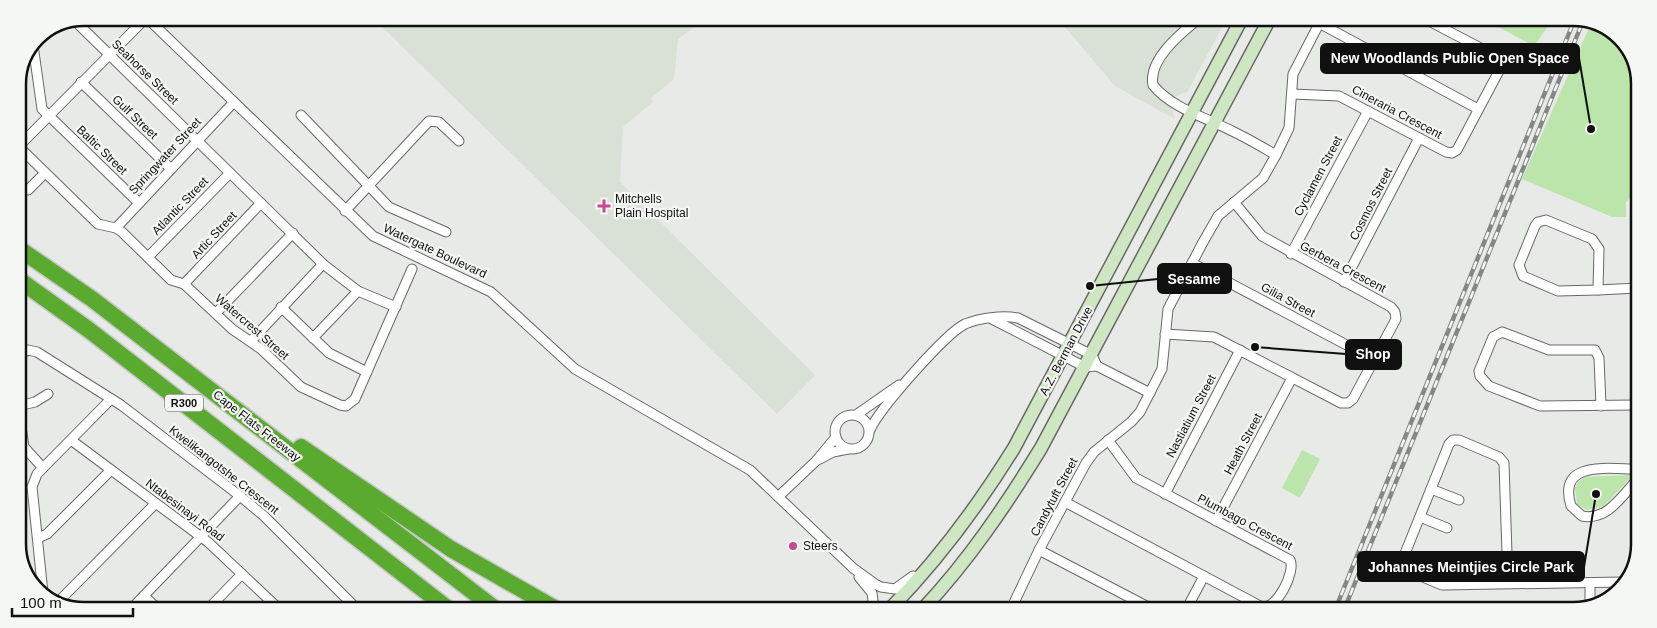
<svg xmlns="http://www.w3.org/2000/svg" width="1657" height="628" font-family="Helvetica,sans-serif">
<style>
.built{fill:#d9e0d6}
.green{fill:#bce5ab}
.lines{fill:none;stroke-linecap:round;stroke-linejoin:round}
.minor-casing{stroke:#676966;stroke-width:11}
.secondary-casing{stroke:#676966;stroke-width:15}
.motorway-casing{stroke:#c5c6c5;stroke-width:19}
.minor{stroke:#fff;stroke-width:9}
.secondary{stroke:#cee6c1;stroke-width:12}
.motorway{stroke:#5baa30;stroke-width:16}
.rail-casing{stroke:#848784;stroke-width:4.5}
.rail{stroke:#f5f7f4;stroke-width:2.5;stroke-dasharray:8;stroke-linecap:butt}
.poi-dot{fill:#c74894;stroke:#f5f7f4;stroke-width:2}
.labels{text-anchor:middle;stroke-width:4.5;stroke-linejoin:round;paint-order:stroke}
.shield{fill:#f5f7f4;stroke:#545554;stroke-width:1}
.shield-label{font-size:11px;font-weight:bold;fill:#0f100f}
.street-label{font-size:12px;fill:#0f100f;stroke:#f5f7f4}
.poi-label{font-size:12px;fill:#0f100f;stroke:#f5f7f4;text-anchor:start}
.rim{fill:none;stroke:#0f100f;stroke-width:2.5}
.leader{fill:none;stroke:#0f100f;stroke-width:2}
.callout-dot{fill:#0f100f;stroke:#f5f7f4;stroke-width:2}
.callout{fill:#0f100f;stroke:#0f100f;stroke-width:2}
.callout-label{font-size:14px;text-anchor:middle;font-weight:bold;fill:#fff}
</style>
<rect width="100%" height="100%" fill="#e7eae6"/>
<!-- built -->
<g class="built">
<path d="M373,18L705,19L678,39L674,79L651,98L653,102L623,127L620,182L815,375L777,414Z"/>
<path d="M1059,20H1226L1187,92L1173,97L1170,103L1175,119L1115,86Z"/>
</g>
<!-- green -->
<g class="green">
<path d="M1487,21H1552L1534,46Z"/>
<path d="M1592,21L1626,43L1639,79V189L1626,202V217H1612L1522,179Z"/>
<path d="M1302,450L1320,459L1300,498L1282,488Z"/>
<path d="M1629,475L1630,478L1604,506L1587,510L1577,504L1575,487L1582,477Z"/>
</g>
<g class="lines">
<!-- minor casing -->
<g class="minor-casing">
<g id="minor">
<path d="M147,18L373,236L491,292L575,369L750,470L853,568L875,584L881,587L895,589L913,576"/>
<path d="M1197,20C1180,34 1148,60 1153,85C1171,108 1207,118 1232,131C1247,138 1262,147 1276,155"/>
<path d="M75,21L323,264L358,291L396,307"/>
<path d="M1319,23L1478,109"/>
<path d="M33,45L42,109L139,203"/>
<path d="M81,82L171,169"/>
<path d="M1292,94L1339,96L1446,152L1452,153L1457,150L1500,69L1501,62L1494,55L1429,21"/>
<path d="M301,115L389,207L446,232"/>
<path d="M18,146L98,224L116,228L122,232L171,280L184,284L232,329L261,349L301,387L340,405L346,406L355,399L412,269"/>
<path d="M18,147L146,18"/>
<path d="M28,190L45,173"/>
<path d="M345,211L429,121L439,122L459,141"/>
<path d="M1546,220L1592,239L1599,249L1598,290L1558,291L1523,276L1519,265L1535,226L1538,222Z"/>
<path d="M116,228L234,102"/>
<path d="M1291,254L1368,111"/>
<path d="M148,257L230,173"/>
<path d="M1192,263L1373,359"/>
<path d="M1344,282L1419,138"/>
<path d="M184,284L261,203"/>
<path d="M1598,290L1638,288"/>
<path d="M281,307L329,353L367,372"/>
<path d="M216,313L293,233"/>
<path d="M992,319L1085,367L1097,366L1150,393"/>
<path d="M1165,334L1214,337L1341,403H1348L1353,399L1396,319L1395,312L1391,307L1262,236L1234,202"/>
<path d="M313,338L358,291"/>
<path d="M251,341L323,264"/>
<path d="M18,356L28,350L37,352L121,405L240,496L264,516L356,608"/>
<path d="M18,406L35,402L48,394"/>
<path d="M1601,406L1599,358L1595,350H1549L1502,332L1493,337L1479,371L1480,376L1489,386L1540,406L1637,405"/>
<path d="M18,407L24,447L43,468"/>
<circle cx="852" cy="432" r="17"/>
<path d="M856,415L899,385"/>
<path d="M870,430C879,409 945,334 965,324C980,318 1002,315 1018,318L1092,355L1097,366"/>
<path d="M71,440L208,542L277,607"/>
<path d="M820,459L833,452L848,449"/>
<path d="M1636,481C1621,497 1607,521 1582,516L1571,506C1557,460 1608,469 1637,469"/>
<path d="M1431,489L1459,500"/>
<path d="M1165,494L1240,350"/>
<path d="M779,496L816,461L836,437"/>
<path d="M1065,502L1262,607C1277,610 1296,571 1290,560L1136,478L1108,440"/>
<path d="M1420,517L1447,528"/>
<path d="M1216,521L1292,378"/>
<path d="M38,538L47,534L111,470"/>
<path d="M1039,550L1152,609"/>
<path d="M859,577L872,593L874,609"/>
<path d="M1590,583V605"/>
<path d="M1508,584L1504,463L1499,457L1459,440H1453L1449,444L1402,561L1406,570L1442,585L1623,582"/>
<path d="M43,593L32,487L37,474L111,399"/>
<path d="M144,596L156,607"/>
<path d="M57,603L155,504"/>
<path d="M133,607L240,496"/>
<path d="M210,607L242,574"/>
<path d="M1011,609L1039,550L1086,463L1094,452L1131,422L1140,412L1162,369L1168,309L1202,244L1218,216L1263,178L1276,155L1289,128L1293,74L1321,20"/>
<path d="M1186,610L1204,576"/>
</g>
</g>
<!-- secondary casing -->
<g class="secondary-casing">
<g id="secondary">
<path d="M890,609C938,560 978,506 1014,448L1241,20"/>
<path d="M923,609C969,560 1006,505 1041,448L1269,20"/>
</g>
</g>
<!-- motorway casing -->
<g class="motorway-casing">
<g id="motorway">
<path d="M18,248L92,299L494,608"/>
<path d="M18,279L89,330L447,608"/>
<path d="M301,447L451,549L554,608"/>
</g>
</g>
<!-- minor -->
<use href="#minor" class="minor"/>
<!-- secondary -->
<use href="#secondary" class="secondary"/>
<!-- motorway -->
<use href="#motorway" class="motorway"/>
<!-- rail casing -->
<g class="rail-casing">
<g id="rail">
<path d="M1335,610L1574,21"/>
<path d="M1344,610L1583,21"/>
</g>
</g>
<!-- rail -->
<use href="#rail" class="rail"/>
</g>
<!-- markers -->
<g class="poi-dot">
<path d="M601.5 198.5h5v5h5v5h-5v5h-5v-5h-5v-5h5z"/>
<circle cx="793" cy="546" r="5"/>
</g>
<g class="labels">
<!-- shield labels -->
<rect class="shield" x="165" y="394.5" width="38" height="17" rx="4"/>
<g class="shield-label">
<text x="184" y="407">R300</text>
</g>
<!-- street labels -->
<g class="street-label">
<text transform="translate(145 72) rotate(44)" y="4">Seahorse Street</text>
<text transform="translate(1397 112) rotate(28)" y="4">Cineraria Crescent</text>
<text transform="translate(135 117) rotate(44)" y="4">Gulf Street</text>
<text transform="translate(102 150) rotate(44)" y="4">Baltic Street</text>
<text transform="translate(165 156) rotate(-47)" y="4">Springwater Street</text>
<text transform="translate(1318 176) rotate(-62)" y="4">Cyclamen Street</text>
<text transform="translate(1371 204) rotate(-63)" y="4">Cosmos Street</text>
<text transform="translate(180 206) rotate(-46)" y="4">Atlantic Street</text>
<text transform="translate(214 235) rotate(-47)" y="4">Artic Street</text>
<text transform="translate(435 251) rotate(25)" y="4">Watergate Boulevard</text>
<text transform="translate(1343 267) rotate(28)" y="4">Gerbera Crescent</text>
<text transform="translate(1288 300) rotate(28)" y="4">Gilia Street</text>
<text transform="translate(252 327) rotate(41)" y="4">Watercrest Street</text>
<text transform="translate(1066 351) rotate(-62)" y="4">A.Z. Berman Drive</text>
<text transform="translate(1191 416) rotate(-62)" y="4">Nastiatium Street</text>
<text transform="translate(257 426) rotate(38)" y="4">Cape Flats Freeway</text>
<text transform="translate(1243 444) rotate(-62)" y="4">Heath Street</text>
<text transform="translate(224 470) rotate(38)" y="4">Kwelikangotshe Crescent</text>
<text transform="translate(1054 497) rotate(-62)" y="4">Candytuft Street</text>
<text transform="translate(185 510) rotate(37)" y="4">Ntabesinayi Road</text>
<text transform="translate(1245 522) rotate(28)" y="4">Plumbago Crescent</text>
</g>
<!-- poi labels -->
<g class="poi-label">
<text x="615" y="203">Mitchells<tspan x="615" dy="14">Plain Hospital</tspan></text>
<text x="803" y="550">Steers</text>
</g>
</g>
<!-- crop -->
<path d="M0 0H1657V628H0ZM84 26H1573A58 58 0 0 1 1631 84V544A58 58 0 0 1 1573 602H84A58 58 0 0 1 26 544V84A58 58 0 0 1 84 26Z" fill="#f5f7f4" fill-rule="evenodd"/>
<path class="rim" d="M84 26H1573A58 58 0 0 1 1631 84V544A58 58 0 0 1 1573 602H84A58 58 0 0 1 26 544V84A58 58 0 0 1 84 26Z"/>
<!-- callouts -->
<path class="leader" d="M1591 129L1579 58M1090 286L1158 279M1255 347L1346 354M1596 494L1584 567"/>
<g class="callout-dot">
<circle cx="1591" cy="129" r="5"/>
<circle cx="1090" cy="286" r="5"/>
<circle cx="1255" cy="347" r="5"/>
<circle cx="1596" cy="494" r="5"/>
</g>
<g class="callout">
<rect x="1321" y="44" width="258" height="29" rx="5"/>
<rect x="1158" y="264" width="73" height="29" rx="5"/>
<rect x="1346" y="340" width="55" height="29" rx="5"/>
<rect x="1358" y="552" width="226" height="29" rx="5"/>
</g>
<g class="callout-label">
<text x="1450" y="63">New Woodlands Public Open Space</text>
<text x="1194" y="284">Sesame</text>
<text x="1373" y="359">Shop</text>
<text x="1471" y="572">Johannes Meintjies Circle Park</text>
</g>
<!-- scale -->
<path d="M12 608v8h121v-8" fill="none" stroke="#0f100f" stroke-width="2.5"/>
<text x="20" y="608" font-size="15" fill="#0f100f" stroke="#f5f7f4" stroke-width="4" paint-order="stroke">100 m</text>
</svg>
